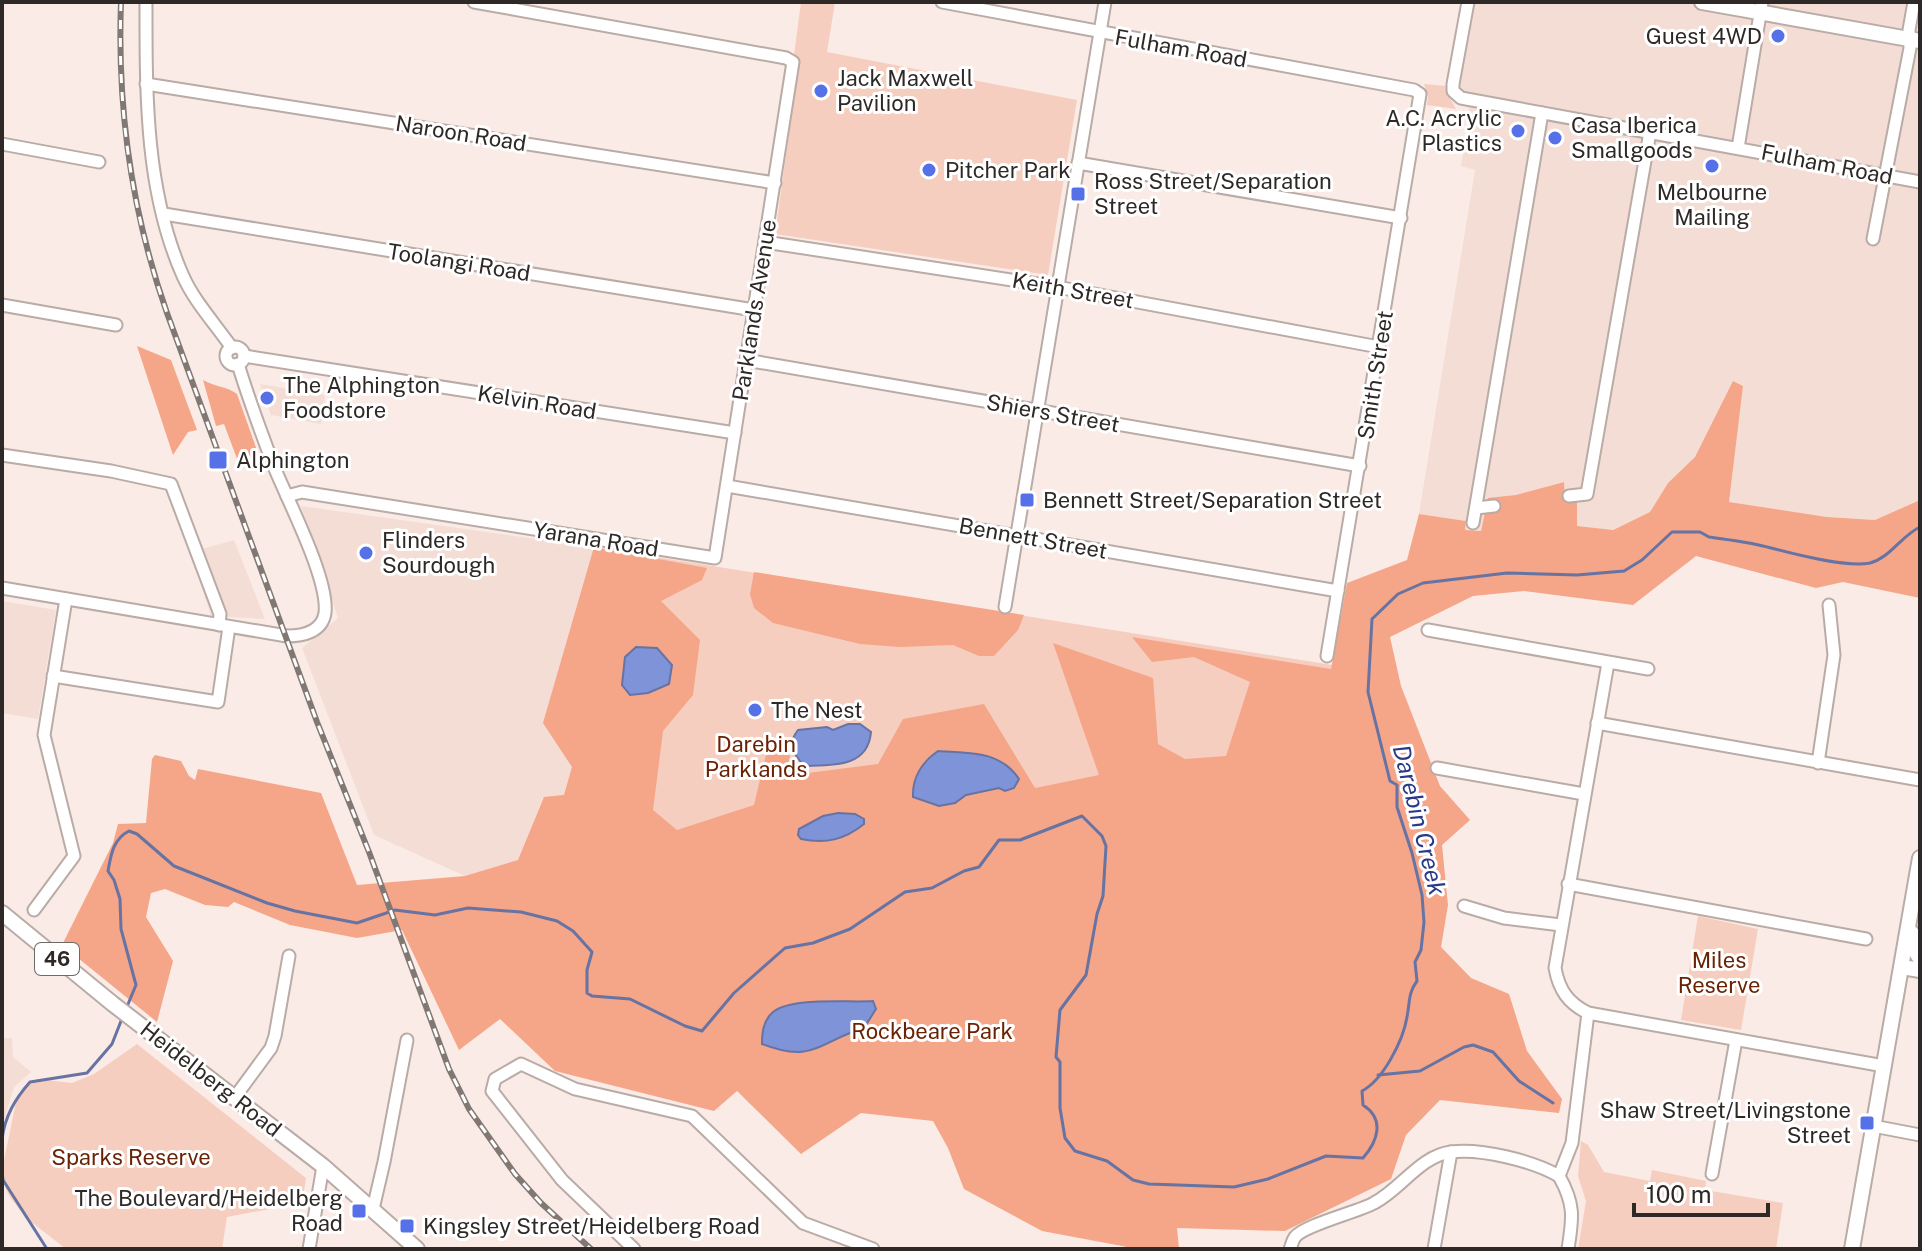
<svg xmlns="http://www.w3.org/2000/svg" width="1922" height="1251" font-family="'Public Sans',sans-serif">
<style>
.built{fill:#f4ddd4}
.green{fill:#f6cebf}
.forest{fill:#f5a588}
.water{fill:#7e93d8;stroke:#6673a3;stroke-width:2}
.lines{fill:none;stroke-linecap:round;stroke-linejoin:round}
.stream{stroke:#6673a3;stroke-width:3}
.minor-casing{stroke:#b9aba6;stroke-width:15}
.major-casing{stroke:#b9aba6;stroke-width:18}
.minor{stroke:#fff;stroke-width:11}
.major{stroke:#fff;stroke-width:14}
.rail-casing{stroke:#817874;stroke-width:6}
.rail{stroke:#fff;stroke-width:3;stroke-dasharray:9;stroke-linecap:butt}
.poi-dot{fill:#5671e7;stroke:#fff;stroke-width:3}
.labels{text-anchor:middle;stroke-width:6;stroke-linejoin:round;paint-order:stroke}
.shield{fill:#fff;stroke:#6d6967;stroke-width:2}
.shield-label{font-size:20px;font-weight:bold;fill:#2e2926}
.poi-label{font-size:22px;fill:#2e2926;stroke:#fff;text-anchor:start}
.street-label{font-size:22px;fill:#2e2926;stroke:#fff}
.park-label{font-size:22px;fill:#692304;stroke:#fff}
.water-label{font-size:24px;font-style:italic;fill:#293989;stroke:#fff}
</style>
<rect width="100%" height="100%" fill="#fbebe6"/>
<!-- built -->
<g class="built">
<path d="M1474,2H1920V500L1875,520L1827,517L1729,502L1743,386L1733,381L1695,457L1668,483L1650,512L1612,530L1577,526V500L1565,502L1563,482L1516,495L1488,499L1481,531L1465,530L1466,521L1419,514L1475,170L1461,166L1470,113L1459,83Z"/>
<path d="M260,384L325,395L321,424L271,415Z"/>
<path d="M301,506L594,547L543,723L572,767L564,795L543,798L518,860L465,876L374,835L302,648L338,618Z"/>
<path d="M234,540L265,619L211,616L191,552Z"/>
<path d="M2,601L56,610L38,719L2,713Z"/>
<path d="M2,1038H12L13,1057L31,1072L14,1087L2,1127Z"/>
</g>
<!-- green -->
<g class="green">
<path d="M801,2H835L827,52L1077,100L1048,275L775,234L799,62L794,55Z"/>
<path d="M1424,84L1446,86L1447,93L1456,109L1427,105L1428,96Z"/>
<path d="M594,547L1357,669L1377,787L465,876L518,860L544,797L564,795L572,767L543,723Z"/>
<path d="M1698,916L1758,929L1741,1030L1681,1020Z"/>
<path d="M137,1044L306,1178L302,1203L227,1217L222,1249H66L25,1217L8,1194L2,1178L3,1165L16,1102L24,1087L38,1079L72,1083L94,1074Z"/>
<path d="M1581,1141L1588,1145L1604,1172L1650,1181L1652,1170L1706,1181L1705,1190L1783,1203L1776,1249H1578L1586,1201L1578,1176Z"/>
</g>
<!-- forest -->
<g class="forest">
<path d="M137,346L171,360L197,430L188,432L173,455Z"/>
<path d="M203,380C215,387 227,386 237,394L259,456L239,464L224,424L216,426Z"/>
<path d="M1733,381L1743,386L1729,502L1827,517L1875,520L1920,500V598L1843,582L1816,588L1696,556L1633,605L1524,591L1473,596L1390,637L1401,686L1440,786L1470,820L1442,845L1448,905L1441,947L1471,978L1509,994L1527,1051L1562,1099L1559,1113L1440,1100L1406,1135L1391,1179L1285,1231L1177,1228L1179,1249H1138L1042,1231L964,1189L948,1148L933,1121L861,1113L801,1154L737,1091L714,1111L555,1071L500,1019L459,1050L402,930L357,938L290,925L234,902L228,907L205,905L165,889L151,893L146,917L173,961L157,1022L62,945L113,843L118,824L146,823L152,759L155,755L181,761L189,776L195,780L198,769L321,793L357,885L465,876L518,860L544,797L564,795L572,767L543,723L594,547L707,568L702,580L661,601L700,640L693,695L663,731L653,810L677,830L754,805L770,738L808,773L878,764L903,719L984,704L1035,788L1099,775L1053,643L1153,678L1158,744L1185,759L1226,756L1250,682L1194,657L1152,662L1132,637L1331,669L1347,583L1407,560L1419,514L1466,521L1465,530L1481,531L1488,498L1516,495L1564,482L1565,501L1577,499V526L1613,530L1650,512L1668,483L1695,457Z"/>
<path d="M754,572L1024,615L1018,630L994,656H979L953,645L900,647L860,644L773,623L754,608L750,594Z"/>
</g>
<!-- water -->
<g class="water">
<path d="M636,647L657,648L672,665L669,684L648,693L630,695L622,685L625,657Z"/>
<path d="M848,724H860L871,732C868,768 832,765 804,766C793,753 786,745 798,730L827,727L833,730Z"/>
<path d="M938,751C968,753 1000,750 1019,779L1014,788L1005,791L999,788L966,795L955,803L939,806L913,797C912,778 922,762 938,751Z"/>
<path d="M838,813L855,814L864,819V824C844,840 826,844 801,839L798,835L799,829L823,816Z"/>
<path d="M873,1001L876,1009L864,1028C818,1042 813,1064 762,1044C762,1033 763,1022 771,1014C788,996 849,1003 873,1001Z"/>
</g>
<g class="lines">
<!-- stream -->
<g class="stream">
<path d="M126,1009L136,985L121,929L120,899L114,880L108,871C111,855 113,839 129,831L137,834L174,866L267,903L295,911L357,923L395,910L435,915L468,908L521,912L557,921L573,931L592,952L587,970V993L592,996L630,999L685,1026L702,1031L734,993L785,948L813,943L850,929L905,892L932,888L964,871L979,867L999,840H1020L1082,816L1102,836L1106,846L1103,896L1097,914L1086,975L1060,1010L1056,1057L1060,1062V1108L1065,1138L1075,1151L1107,1161L1133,1180L1149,1184L1234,1187L1268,1179L1326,1156L1363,1158C1378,1141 1385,1119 1363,1105L1362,1091C1383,1080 1403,1041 1407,1017C1410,1002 1408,993 1417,981L1415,962L1421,950L1424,922L1422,895L1412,853L1397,807V785L1390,781L1368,692L1372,619L1398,594L1423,583L1507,573L1577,575L1624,571L1642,560L1672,532H1700L1709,537C1730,540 1751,542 1771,548C1794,554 1847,568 1870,563C1890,558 1901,536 1920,527"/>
<path d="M1378,1075L1420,1071L1464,1047L1473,1045L1493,1052L1519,1081L1553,1103"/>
<path d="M2,1139C5,1116 15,1099 30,1082L87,1073L112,1044L123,1016"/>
<path d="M2,1172L3,1180L47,1249"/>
</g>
<!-- minor casing -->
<g class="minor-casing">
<g id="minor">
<path d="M146,2C146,94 145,191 183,276C194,301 216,325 232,348"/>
<path d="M942,2L1414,90L1420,94L1327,656"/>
<path d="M1468,2L1453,84V91L1461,98L1920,182"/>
<path d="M146,84L775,183"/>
<path d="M2,144L99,162"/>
<path d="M1738,148L1762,2"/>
<path d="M1078,163L1401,218"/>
<path d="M164,214L754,310"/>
<path d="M1873,239L1910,48L1909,30L1914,2"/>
<path d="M765,242L1057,287L1379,347"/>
<path d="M2,305L116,325"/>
<circle cx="235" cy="356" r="9"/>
<path d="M244,356L735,433"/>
<path d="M746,360L1360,466"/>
<path d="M2,455L111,471L171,484L220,614L219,625"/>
<path d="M727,486L1338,591"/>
<path d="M287,496L302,492L715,558L793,62L786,58L474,2"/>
<path d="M1569,496L1587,494L1650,132"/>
<path d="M1476,508L1494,506"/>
<path d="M1473,523L1542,113"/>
<path d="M2,588L287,636C303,636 322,632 325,613C329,580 289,503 275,469C262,435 249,400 238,364"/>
<path d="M1005,607L1105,2"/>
<path d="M1428,630L1648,669"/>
<path d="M1608,663L1555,968C1559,990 1568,1003 1588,1013L1884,1066"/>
<path d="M53,676L218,702L229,627"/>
<path d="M1597,723L1920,780"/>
<path d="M1818,763L1834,655L1829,605"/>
<path d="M1437,768L1584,794"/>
<path d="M1568,884L1866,939"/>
<path d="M1464,906L1504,918L1561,925"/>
<path d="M34,910L74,856L44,735L66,599"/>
<path d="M235,1097L271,1048L275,1036L289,956"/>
<path d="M1873,1126L1920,1135"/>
<path d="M1712,1174L1736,1040"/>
<path d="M1559,1176L1572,1143L1588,1013"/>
<path d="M1559,1176C1575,1204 1573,1218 1568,1249"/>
<path d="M373,1209L384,1162L407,1040"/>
<path d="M309,1249L323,1166"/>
<path d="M634,1249L562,1180L492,1091L495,1079L521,1064L575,1089L692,1116L803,1223L873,1249"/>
<path d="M1290,1249C1292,1245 1292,1241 1295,1237C1304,1225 1358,1212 1374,1203C1401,1189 1420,1156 1451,1152C1481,1148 1533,1161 1559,1176"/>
<path d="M1434,1249L1451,1152"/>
</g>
</g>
<!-- major casing -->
<g class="major-casing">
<g id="major">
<path d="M1702,2L1920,41"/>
<path d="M2,913L113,1004L323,1166L417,1249"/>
<path d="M1912,933L1914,949L1920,959"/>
<path d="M1902,967L1920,970"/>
<path d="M1852,1249L1920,858"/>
</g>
</g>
<!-- minor -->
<use href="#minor" class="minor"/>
<!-- major -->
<use href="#major" class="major"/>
<!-- rail casing -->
<g class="rail-casing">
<path id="rail" d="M121,2C117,110 131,211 167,313L317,722L369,852L449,1069L469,1109L515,1174L541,1203L591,1249"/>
</g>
<!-- rail -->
<use href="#rail" class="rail"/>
</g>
<!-- markers -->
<g class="poi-dot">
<circle cx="1778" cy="36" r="8"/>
<circle cx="821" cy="91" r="8"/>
<circle cx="1518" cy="131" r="8"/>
<circle cx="1555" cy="138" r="8"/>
<circle cx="1712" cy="166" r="8"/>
<circle cx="929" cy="170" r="8"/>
<rect x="1070" y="186" width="16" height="16" rx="4"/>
<circle cx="267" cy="398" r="8"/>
<rect x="208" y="450" width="20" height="20" rx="4"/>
<rect x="1019" y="492" width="16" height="16" rx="4"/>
<circle cx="366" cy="553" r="8"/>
<circle cx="755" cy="710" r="8"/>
<rect x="1859" y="1115" width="16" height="16" rx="4"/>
<rect x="351" y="1203" width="16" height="16" rx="4"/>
<rect x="399" y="1218" width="16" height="16" rx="4"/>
</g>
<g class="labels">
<!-- shield labels -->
<rect class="shield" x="35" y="943" width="44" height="32" rx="6"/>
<g class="shield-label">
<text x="57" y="966">46</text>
</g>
<!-- poi labels -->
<g class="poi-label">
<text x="1762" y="44" text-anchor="end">Guest 4WD</text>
<text x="837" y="86">Jack Maxwell<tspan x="837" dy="25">Pavilion</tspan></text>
<text x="1502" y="126" text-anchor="end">A.C. Acrylic<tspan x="1502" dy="25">Plastics</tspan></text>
<text x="1571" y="133">Casa Iberica<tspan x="1571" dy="25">Smallgoods</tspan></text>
<text x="945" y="178">Pitcher Park</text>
<text x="1094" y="189">Ross Street/Separation<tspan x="1094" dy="25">Street</tspan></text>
<text x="1712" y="200" text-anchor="middle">Melbourne<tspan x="1712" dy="25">Mailing</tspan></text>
<text x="283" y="393">The Alphington<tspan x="283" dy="25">Foodstore</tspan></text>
<text x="236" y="468">Alphington</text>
<text x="1043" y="508">Bennett Street/Separation Street</text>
<text x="382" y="548">Flinders<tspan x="382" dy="25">Sourdough</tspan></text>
<text x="771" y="718">The Nest</text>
<text x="1851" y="1118" text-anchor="end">Shaw Street/Livingstone<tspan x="1851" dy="25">Street</tspan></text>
<text x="343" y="1206" text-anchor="end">The Boulevard/Heidelberg<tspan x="343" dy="25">Road</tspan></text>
<text x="423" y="1234">Kingsley Street/Heidelberg Road</text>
</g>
<!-- street labels -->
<g class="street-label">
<text transform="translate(1181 48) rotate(10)" y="8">Fulham Road</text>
<text transform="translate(461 133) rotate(9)" y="8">Naroon Road</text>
<text transform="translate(1827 164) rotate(11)" y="8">Fulham Road</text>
<text transform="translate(459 262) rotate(9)" y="8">Toolangi Road</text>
<text transform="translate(1073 290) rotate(10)" y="8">Keith Street</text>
<text transform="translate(754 310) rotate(-81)" y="8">Parklands Avenue</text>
<text transform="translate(1375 375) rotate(-81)" y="8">Smith Street</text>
<text transform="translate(537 402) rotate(9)" y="8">Kelvin Road</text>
<text transform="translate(1053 413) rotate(10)" y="8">Shiers Street</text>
<text transform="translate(1033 538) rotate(10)" y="8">Bennett Street</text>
<text transform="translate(596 539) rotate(9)" y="8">Yarana Road</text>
<text transform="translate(211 1079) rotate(38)" y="8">Heidelberg Road</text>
</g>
<!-- park labels -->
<g class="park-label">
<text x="756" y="752">Darebin<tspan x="756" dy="25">Parklands</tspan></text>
<text x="1719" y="968">Miles<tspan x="1719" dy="25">Reserve</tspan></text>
<text x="932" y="1039">Rockbeare Park</text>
<text x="131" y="1165">Sparks Reserve</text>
</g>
<!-- water labels -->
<g class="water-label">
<text transform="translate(1419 820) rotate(76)" y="8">Darebin Creek</text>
</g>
</g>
<!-- border -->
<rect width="1922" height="1251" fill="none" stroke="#2e2926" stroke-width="8"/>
<!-- scale -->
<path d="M1634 1203v12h134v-12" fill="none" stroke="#2e2926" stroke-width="4"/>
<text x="1646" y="1203" font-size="24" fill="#2e2926" stroke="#ffffff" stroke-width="6" paint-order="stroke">100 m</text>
</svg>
